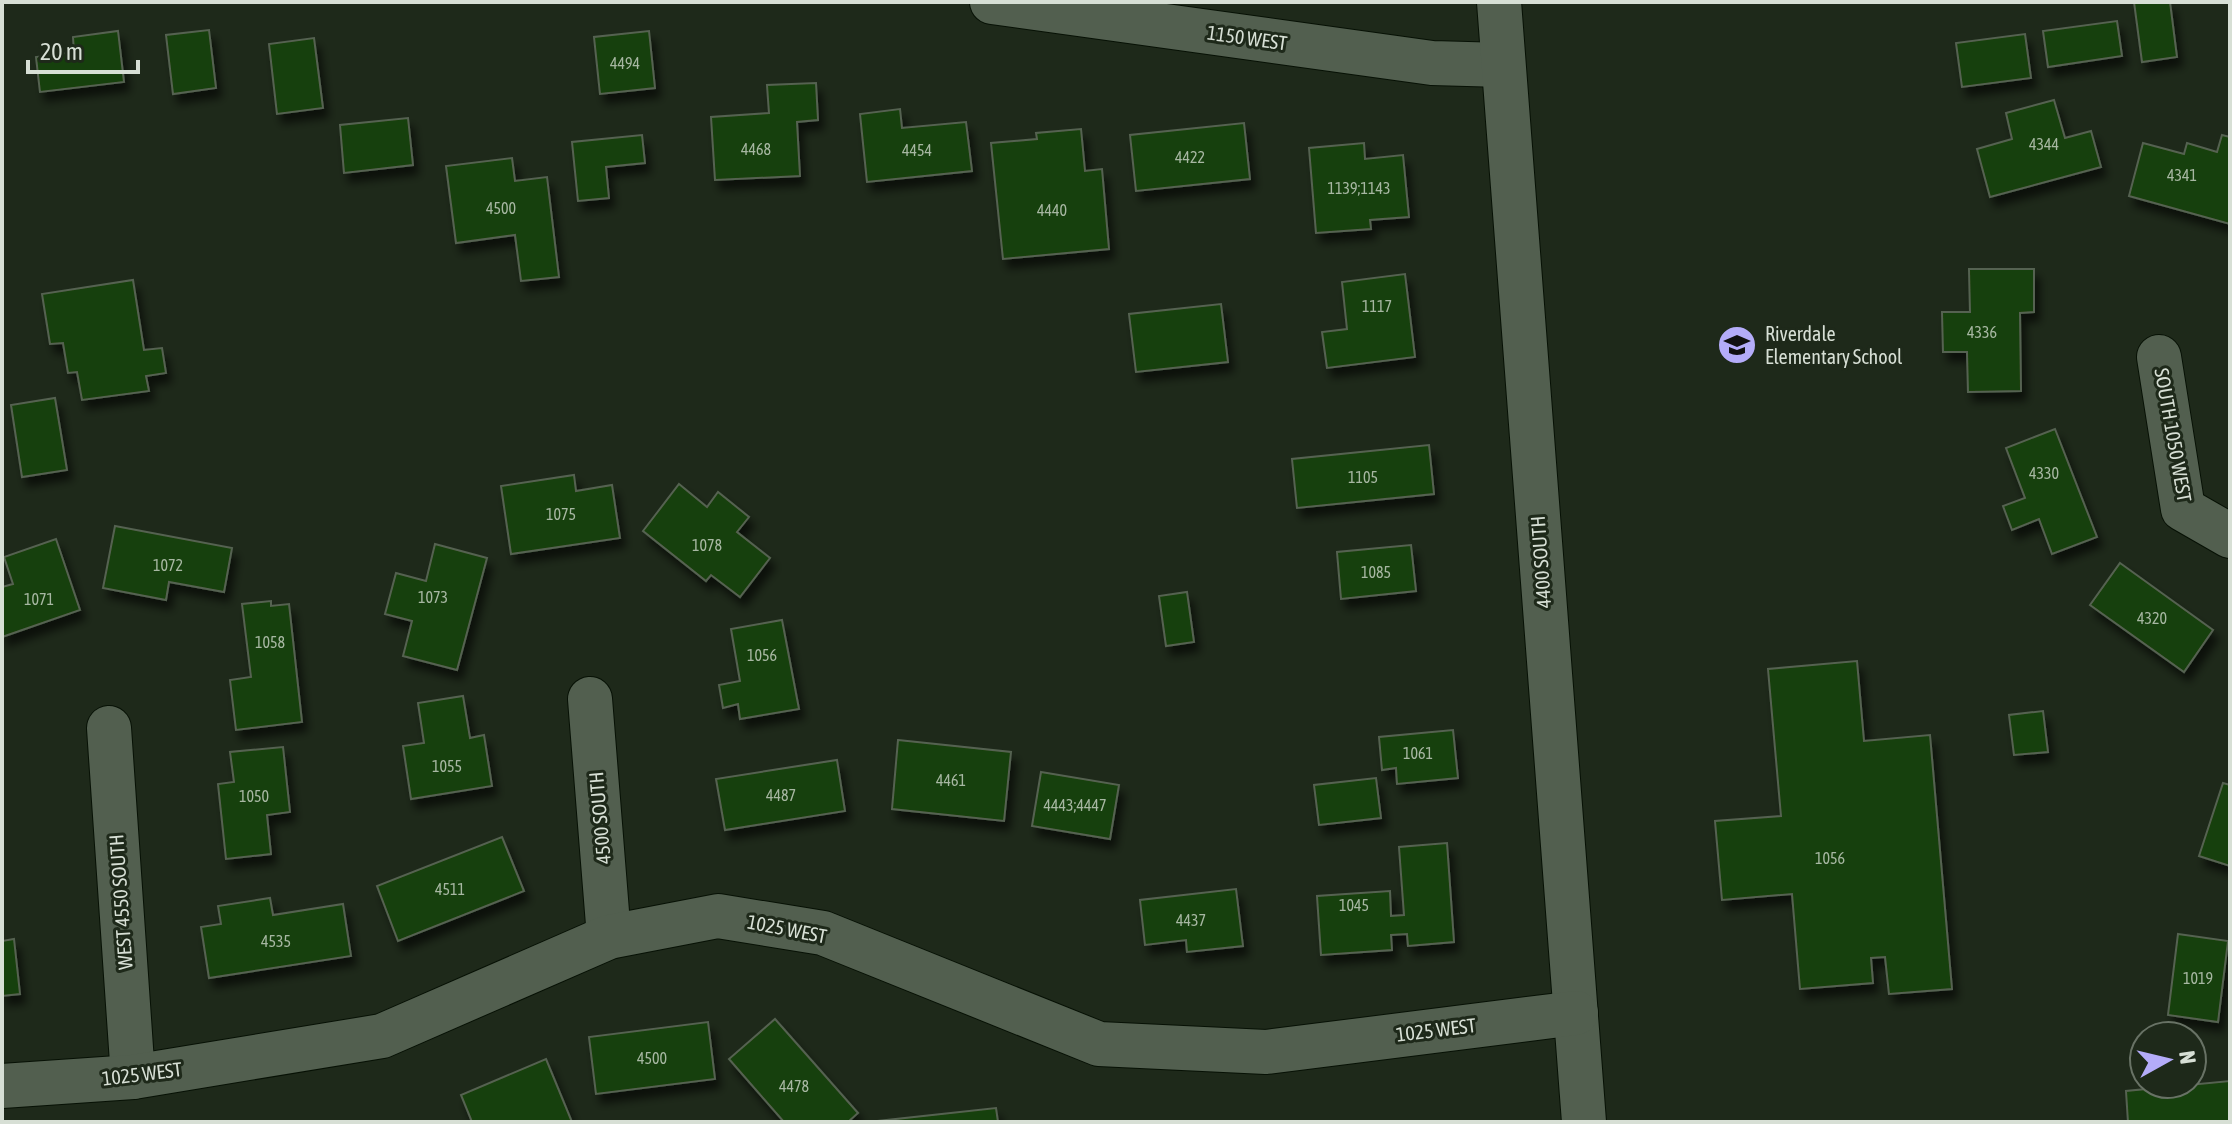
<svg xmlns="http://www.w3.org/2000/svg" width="2232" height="1124" font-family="'Asap Condensed',sans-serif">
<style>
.building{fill:#183f08;stroke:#556251;stroke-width:2;filter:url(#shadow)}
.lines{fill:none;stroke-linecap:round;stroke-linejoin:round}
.minor-casing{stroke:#071105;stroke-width:46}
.minor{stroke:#525f4f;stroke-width:44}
.labels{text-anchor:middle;stroke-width:6;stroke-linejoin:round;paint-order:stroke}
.number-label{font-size:16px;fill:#a7b7a2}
.street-label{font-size:20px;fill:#d7dfd5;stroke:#1e291a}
.poi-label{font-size:20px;fill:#d7dfd5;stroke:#1e291a;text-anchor:start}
</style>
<defs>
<filter id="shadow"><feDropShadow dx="5" dy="9" stdDeviation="4" flood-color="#0009"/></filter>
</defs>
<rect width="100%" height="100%" fill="#1e291a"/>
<!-- building -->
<g class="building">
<path d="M2134,2H2170L2177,57L2142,62Z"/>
<path d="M2117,21L2122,56L2048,67L2043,31Z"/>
<path d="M209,30L216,88L173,94L166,35Z"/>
<path d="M118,31L124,82L40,92L36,57L74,52L73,37Z"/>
<path d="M649,31L655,88L600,94L594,37Z"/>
<path d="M2025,34L2031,78L1962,87L1956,43Z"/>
<path d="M314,38L323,108L277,114L269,44Z"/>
<path d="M816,83L818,120L797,122L800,176L715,180L711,117L769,113L767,85Z"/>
<path d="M2054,100L2065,138L2091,131L2101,167L1990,197L1977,149L2012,139L2006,113Z"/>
<path d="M900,109L902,128L966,122L972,171L867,182L860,114Z"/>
<path d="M408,118L413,165L344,173L340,125Z"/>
<path d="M1244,123L1250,179L1136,191L1130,135Z"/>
<path d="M1081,129L1085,171L1102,169L1109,249L1003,259L991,143L1037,139L1036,133Z"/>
<path d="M642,135L645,163L606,167L609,198L578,201L572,142Z"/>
<path d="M2222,135L2230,137V224L2129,196L2143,143L2184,154L2187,143L2217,152Z"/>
<path d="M1364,143L1365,159L1403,155L1409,217L1370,220L1371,229L1316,233L1309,148Z"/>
<path d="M512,158L515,181L547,177L559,277L521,281L515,235L456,243L446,166Z"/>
<path d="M1969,269H2034V312L2020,313L2021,391L1968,392L1967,352H1943L1942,312H1970Z"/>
<path d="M1405,274L1415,357L1327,368L1322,332L1347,329L1342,282Z"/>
<path d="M133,280L144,350L162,348L166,373L146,376L149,391L82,400L77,372L68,373L63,343L50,344L42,294Z"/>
<path d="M1221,304L1228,362L1136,372L1129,314Z"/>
<path d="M55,398L67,470L22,477L11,405Z"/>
<path d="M2055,429L2097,537L2052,554L2039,519L2012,530L2003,506L2025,498L2006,448Z"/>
<path d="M1429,445L1434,494L1297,508L1292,459Z"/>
<path d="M574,475L576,491L612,485L620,538L511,554L501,486Z"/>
<path d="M679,484L707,507L718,492L749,517L737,532L770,558L740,597L711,575L706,581L643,531Z"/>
<path d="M115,526L232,548L224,592L169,582L166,600L103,588Z"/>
<path d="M56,539L80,610L2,637V587L13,584L4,557Z"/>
<path d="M435,544L487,558L457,670L403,656L412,621L385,614L396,573L426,581Z"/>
<path d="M1411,545L1416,591L1341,599L1337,552Z"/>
<path d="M2120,563L2213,630L2184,672L2090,605Z"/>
<path d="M1187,592L1194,642L1166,646L1159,596Z"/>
<path d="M271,601V606L289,604L302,722L236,730L230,680L251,677L242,604Z"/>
<path d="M782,620L799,709L740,719L738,704L723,708L719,685L740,681L731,629Z"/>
<path d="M1857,661L1864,741L1930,735L1952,989L1889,994L1885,957L1871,958L1873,983L1800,989L1792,894L1722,900L1715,821L1781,816L1768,669Z"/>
<path d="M463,696L470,738L484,735L492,786L411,799L403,746L424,743L418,703Z"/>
<path d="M2043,711L2048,752L2014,755L2009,715Z"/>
<path d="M1453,730L1458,778L1397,784L1396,768L1382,770L1379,737Z"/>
<path d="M898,740L1011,752L1004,821L892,809Z"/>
<path d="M283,747L290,812L267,815L271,854L226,859L218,784L234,782L230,752Z"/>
<path d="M837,760L845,811L725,830L716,779Z"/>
<path d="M1041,772L1119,785L1110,839L1032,826Z"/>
<path d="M1376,778L1381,818L1319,825L1314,785Z"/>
<path d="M2223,783L2230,785V866L2199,856Z"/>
<path d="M502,837L524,891L398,941L377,886Z"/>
<path d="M1447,843L1454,942L1408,946L1407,934L1391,935L1392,950L1321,955L1317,896L1390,891L1391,916L1404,915L1399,847Z"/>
<path d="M1236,889L1243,946L1187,952L1186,940L1145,945L1140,900Z"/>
<path d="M270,898L273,915L343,904L351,956L209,978L201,927L221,924L218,906Z"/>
<path d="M2178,934L2228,941L2218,1022L2168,1015Z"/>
<path d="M14,939L20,994L2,996V941Z"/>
<path d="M775,1019L858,1113L848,1122H784L729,1059Z"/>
<path d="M708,1022L715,1079L596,1094L589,1037Z"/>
<path d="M546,1059L572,1122H472L461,1095Z"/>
<path d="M2230,1081V1122H2128L2126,1091Z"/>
<path d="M996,1108L998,1122H878V1121Z"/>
</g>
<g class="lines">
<!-- minor casing -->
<g class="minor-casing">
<g id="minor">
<path d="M992,2L1432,63L1503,65"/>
<path d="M1499,2L1584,1122"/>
<path d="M2159,357L2183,509L2230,536"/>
<path d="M590,699L609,937"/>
<path d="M109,728L133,1077"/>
<path d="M2,1086L133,1077L382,1036L609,937L718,916L823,933L1099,1044L1266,1052L1576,1013"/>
</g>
</g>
<!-- minor -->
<use href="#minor" class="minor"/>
</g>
<!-- icons -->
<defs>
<g id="school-disc" transform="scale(2)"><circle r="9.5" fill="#b4acf9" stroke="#1e291a"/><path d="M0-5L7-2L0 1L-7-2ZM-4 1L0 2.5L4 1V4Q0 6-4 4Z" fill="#111"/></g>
</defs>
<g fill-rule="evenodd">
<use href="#school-disc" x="1737" y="345"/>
</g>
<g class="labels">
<!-- number labels -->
<g class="number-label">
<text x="625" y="69">4494</text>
<text x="2044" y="150">4344</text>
<text x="756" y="155">4468</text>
<text x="917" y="156">4454</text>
<text x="1190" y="163">4422</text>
<text x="2182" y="181">4341</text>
<text x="1359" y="194">1139;1143</text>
<text x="501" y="214">4500</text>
<text x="1052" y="216">4440</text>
<text x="1377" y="312">1117</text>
<text x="1982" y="338">4336</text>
<text x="2044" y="479">4330</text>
<text x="1363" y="483">1105</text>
<text x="561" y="520">1075</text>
<text x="707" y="551">1078</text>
<text x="168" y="571">1072</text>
<text x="1376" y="578">1085</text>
<text x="433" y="603">1073</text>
<text x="39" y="605">1071</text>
<text x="2152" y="624">4320</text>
<text x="270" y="648">1058</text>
<text x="762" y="661">1056</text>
<text x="1418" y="759">1061</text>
<text x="447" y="772">1055</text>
<text x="951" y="786">4461</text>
<text x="781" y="801">4487</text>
<text x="254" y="802">1050</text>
<text x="1075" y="811">4443;4447</text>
<text x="1830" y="864">1056</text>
<text x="450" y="895">4511</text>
<text x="1354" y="911">1045</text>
<text x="1191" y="926">4437</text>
<text x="276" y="947">4535</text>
<text x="2198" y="984">1019</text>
<text x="652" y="1064">4500</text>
<text x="794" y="1092">4478</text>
</g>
<!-- street labels -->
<g class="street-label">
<text transform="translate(1247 38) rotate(8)" y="7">1150 WEST</text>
<text transform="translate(2173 435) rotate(80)" y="7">SOUTH 1050 WEST</text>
<text transform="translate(1541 562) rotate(-94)" y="7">4400 SOUTH</text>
<text transform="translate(600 818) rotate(-95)" y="7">4500 SOUTH</text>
<text transform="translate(121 902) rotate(-94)" y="7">WEST 4550 SOUTH</text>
<text transform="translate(787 929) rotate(11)" y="7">1025 WEST</text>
<text transform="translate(1436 1030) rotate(-7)" y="7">1025 WEST</text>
<text transform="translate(142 1074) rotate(-7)" y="7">1025 WEST</text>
</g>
<!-- poi labels -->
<g class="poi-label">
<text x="1765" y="341">Riverdale<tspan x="1765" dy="23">Elementary School</tspan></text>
</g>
</g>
<!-- border -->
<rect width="2232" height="1124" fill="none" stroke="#d7dfd5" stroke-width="8"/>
<!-- north arrow -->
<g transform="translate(2168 1060) rotate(82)"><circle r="38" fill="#1e291a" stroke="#687265" stroke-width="2"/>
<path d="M0-6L14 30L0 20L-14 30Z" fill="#b4acf9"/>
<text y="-12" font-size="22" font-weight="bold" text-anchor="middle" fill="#d7dfd5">N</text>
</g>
<!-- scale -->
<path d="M28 60v12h110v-12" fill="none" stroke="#d7dfd5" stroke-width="4"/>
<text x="40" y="60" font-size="24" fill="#d7dfd5" stroke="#1e291a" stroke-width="6" paint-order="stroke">20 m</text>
</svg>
